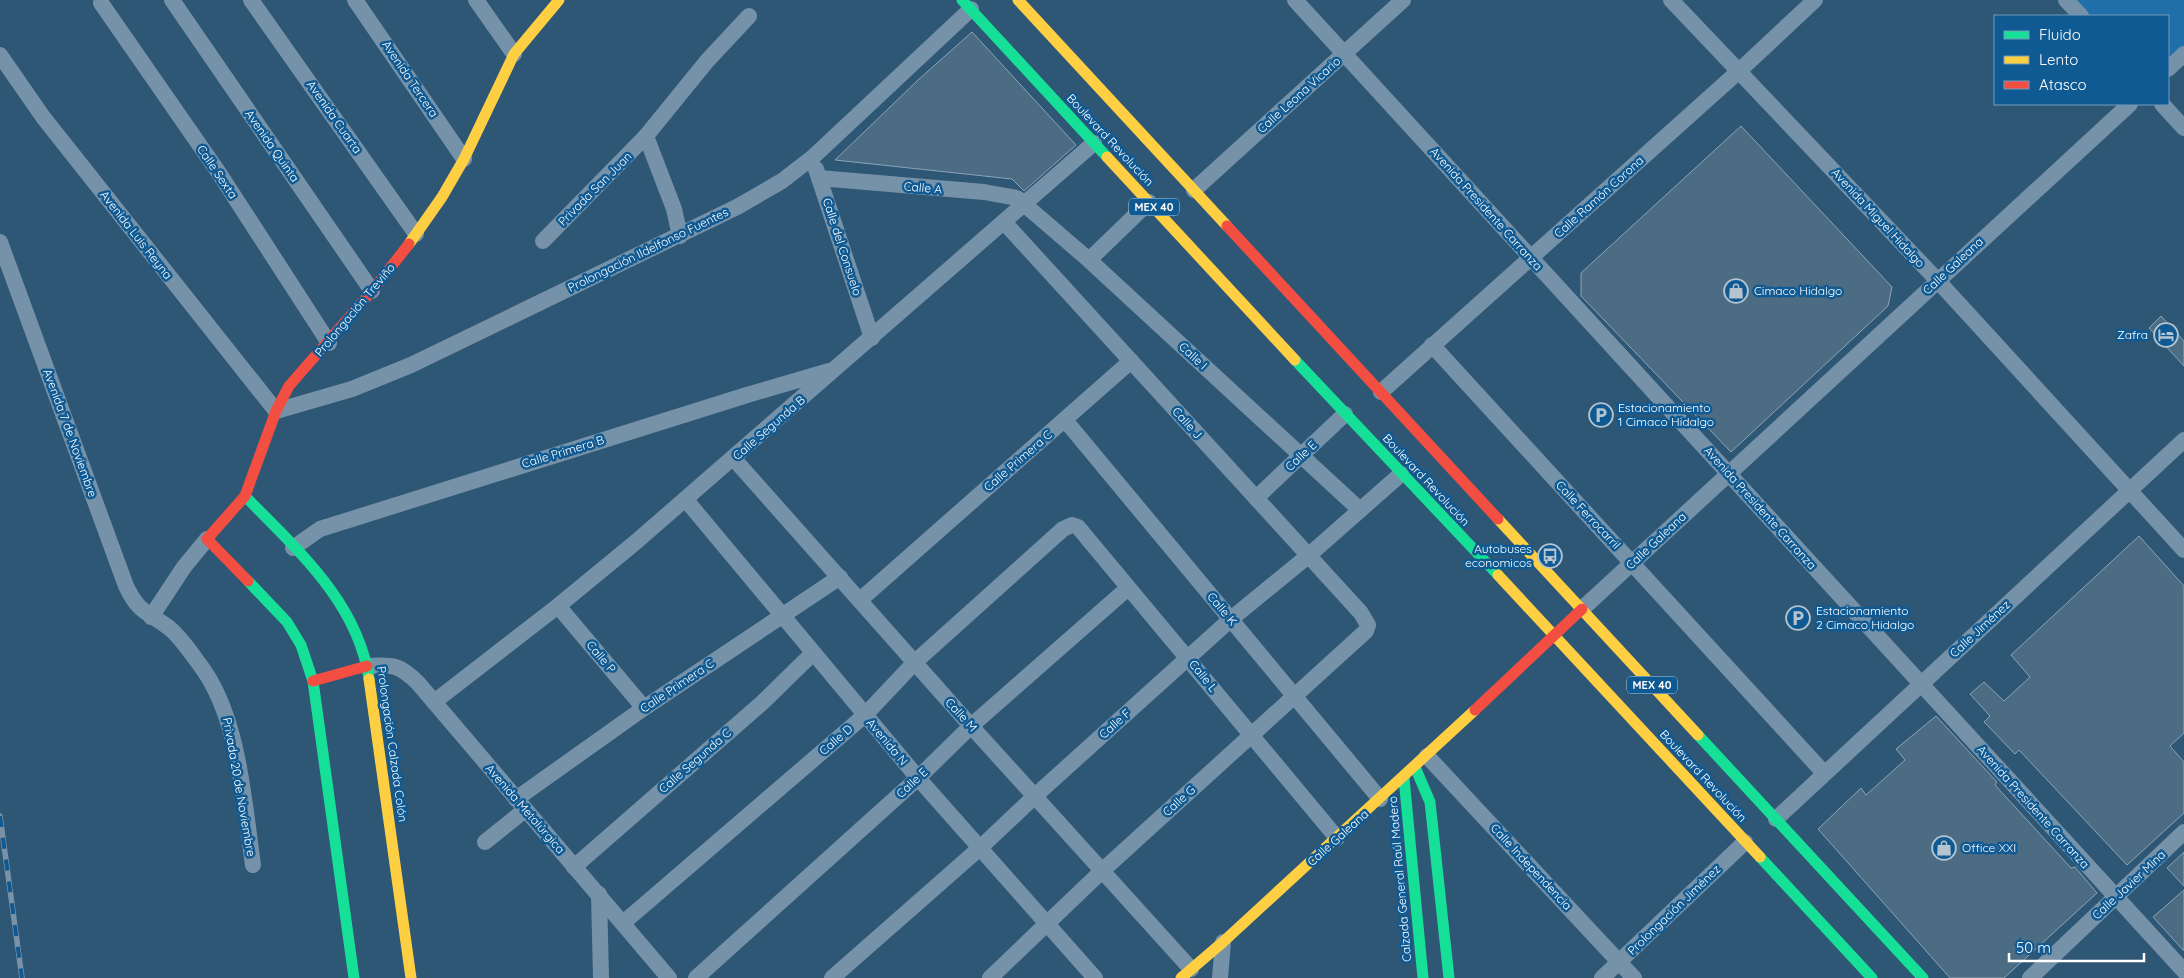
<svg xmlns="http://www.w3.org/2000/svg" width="2184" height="978" font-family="Quicksand,sans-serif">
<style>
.green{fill:#216fa9}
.building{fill:#4c6c84;stroke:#8ca4b6}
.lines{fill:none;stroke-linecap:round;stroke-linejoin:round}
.street{stroke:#7692a8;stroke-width:16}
.fast{stroke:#16e098;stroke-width:11}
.slow{stroke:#ffcf43;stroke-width:11}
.jam{stroke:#f24e42;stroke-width:11}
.rail-casing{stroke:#7992a7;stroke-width:5.5}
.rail{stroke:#105a93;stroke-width:4;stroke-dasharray:11;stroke-linecap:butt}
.labels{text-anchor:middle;stroke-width:5;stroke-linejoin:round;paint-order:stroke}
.shield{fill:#105a93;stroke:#b7cedf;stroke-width:1}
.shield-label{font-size:11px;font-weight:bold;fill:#fff}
.street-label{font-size:12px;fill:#fff;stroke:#105a93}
.poi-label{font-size:12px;fill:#fff;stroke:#105a93;text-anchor:start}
</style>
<rect width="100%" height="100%" fill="#2e5675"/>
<!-- green -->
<path class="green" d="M2072,0H2184V50L2168,64V16H2087Z"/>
<!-- building -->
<g class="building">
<path d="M972,32L1076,145L1024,191L1012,179L835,160L918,80Z"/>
<path d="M1741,126L1892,287L1888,306L1731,452L1581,296V273Z"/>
<path d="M2161,316L2184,341V366L2149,328Z"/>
<path d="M2139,536L2184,586V733L2170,746L2184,762V813L2127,865L2019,750L2015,754L1984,722L1990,716L1970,694L1984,682L2004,701L2030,677L2011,655Z"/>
<path d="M1936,716L1997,782L1995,785L2071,868L2075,867L2097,893L2004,978H1950L1818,829L1861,788L1866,795L1905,760L1896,749Z"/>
<path d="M2184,852V886L2167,868Z"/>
<path d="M2184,890V951L2153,917Z"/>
</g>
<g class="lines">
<!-- street -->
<g class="street">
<path d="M172,0L372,291"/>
<path d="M251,0L416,234"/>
<path d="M355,0L464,159"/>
<path d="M476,0L514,54"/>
<path d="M1295,0L2184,971"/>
<path d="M1671,0L1938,281L2184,550"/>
<path d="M2066,0L2081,16"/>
<path d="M101,3L219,173L329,343"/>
<path d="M0,55L43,117L276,411L352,389L411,365L737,207L782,181L813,157L971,9"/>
<path d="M2168,69L2184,54"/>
<path d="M2162,104L2184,128"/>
<path d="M646,136L674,209L680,236"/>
<path d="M816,169L872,338"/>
<path d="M819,178L984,192L1017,198L1089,260L1360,510"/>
<path d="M1194,190L1403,0"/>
<path d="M543,241L646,136L707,61L749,16"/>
<path d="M0,242L126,586C139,613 146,611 168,627C180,636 191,653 200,665C239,716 244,802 253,865"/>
<path d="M1089,260L1149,202"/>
<path d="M1432,345L1824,773"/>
<path d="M1381,392L1739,71L1815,0"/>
<path d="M1065,420L1380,799"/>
<path d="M734,459L971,726L1191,969"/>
<path d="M1256,498L1345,414"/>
<path d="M686,500L918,778L1095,978"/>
<path d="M293,548L320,529L747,395L829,371"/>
<path d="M860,600L1131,361"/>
<path d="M558,606L644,708"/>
<path d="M1582,609L2130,104"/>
<path d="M151,617L184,567L207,539"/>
<path d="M367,666C393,664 400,665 418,683L669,978"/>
<path d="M434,702L558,606L637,541L1094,143"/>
<path d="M1427,756L1634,978"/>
<path d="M516,799L644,708L840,577"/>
<path d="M1776,819L2184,440"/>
<path d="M485,842L525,810"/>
<path d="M574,867L763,702L813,653"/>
<path d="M599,894L601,978"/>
<path d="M623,923L865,715L915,662L1063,529L1072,525L1078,527L1337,838"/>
<path d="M696,978L918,778L971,726L1128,588"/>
<path d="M832,978L981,847L1036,795L1231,619L1308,556L1401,474"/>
<path d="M990,978L1103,870L1366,631L1368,625L1361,613L1004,222"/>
<path d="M1220,978L1223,942"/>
<path d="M1602,978L1745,842"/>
<path d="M2030,978L2184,832"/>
</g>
<!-- fast -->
<g class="fast">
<path d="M962,0L1107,157"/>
<path d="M1295,360L1498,575"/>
<path d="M245,496C296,549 358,602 369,679"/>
<path d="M248,581L287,622L301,645L313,681L354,978"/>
<path d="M1698,735L1923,978"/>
<path d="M1415,767L1430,802L1449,978"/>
<path d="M1404,778L1423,978"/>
<path d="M1760,857L1872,978"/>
</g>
<!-- slow -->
<g class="slow">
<path d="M1018,0L1227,226"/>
<path d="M1107,157L1295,360"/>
<path d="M409,244L442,197L464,159L514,54L559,0"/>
<path d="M1498,519L1698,735"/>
<path d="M1498,575L1760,857"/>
<path d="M369,679L411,978"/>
<path d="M1181,978L1223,942L1475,710"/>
</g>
<!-- jam -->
<g class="jam">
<path d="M1227,226L1498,519"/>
<path d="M248,581L207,539L245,496L276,411L289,386L372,291L409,244"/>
<path d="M313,681L367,666"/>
<path d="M1475,710L1582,609"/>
</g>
<!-- rail casing -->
<g class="rail-casing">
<path id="rail" d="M0,816L22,978"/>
</g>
<!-- rail -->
<use href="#rail" class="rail"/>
</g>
<!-- icons -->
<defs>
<g id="shop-ring" transform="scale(1.25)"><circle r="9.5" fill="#105a93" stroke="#b6c4cf" stroke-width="1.5"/><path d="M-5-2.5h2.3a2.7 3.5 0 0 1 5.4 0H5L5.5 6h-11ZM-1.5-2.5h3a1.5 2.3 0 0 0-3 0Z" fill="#b6c4cf"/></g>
<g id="hotel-ring" transform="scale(1.25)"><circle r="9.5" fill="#105a93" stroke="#b6c4cf" stroke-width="1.5"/><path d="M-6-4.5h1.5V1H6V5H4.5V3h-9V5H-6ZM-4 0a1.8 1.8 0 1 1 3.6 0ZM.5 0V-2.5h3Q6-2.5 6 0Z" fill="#b6c4cf"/></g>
<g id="parking-ring" transform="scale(1.25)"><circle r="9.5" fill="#105a93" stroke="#b6c4cf" stroke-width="1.5"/><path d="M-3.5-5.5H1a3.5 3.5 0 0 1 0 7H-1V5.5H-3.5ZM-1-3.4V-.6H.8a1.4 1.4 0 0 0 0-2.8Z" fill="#b6c4cf"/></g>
<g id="bus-ring" transform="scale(1.25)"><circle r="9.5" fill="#105a93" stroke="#b6c4cf" stroke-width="1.5"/><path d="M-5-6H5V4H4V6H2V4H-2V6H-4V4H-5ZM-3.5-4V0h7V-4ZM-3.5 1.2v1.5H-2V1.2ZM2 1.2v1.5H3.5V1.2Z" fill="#b6c4cf"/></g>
</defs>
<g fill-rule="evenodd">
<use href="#shop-ring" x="1736" y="291"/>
<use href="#hotel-ring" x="2166" y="335"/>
<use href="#parking-ring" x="1601" y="415"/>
<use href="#bus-ring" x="1550" y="556"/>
<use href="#parking-ring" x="1798" y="618"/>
<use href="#shop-ring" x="1944" y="848"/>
</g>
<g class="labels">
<!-- shield labels -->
<g class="shield">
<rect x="1129" y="198.5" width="50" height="17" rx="4"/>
<rect x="1627" y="676.5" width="50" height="17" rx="4"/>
</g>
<g class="shield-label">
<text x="1154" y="211">MEX 40</text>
<text x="1652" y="689">MEX 40</text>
</g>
<!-- street labels -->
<g class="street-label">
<text transform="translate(410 79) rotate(56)" y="4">Avenida Tercera</text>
<text transform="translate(1299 95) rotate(-42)" y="4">Calle Leona Vicario</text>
<text transform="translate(334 117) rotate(55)" y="4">Avenida Cuarta</text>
<text transform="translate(1110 140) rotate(47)" y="4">Boulevard Revolución</text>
<text transform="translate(272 146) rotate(55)" y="4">Avenida Quinta</text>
<text transform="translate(217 172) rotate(56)" y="4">Calle Sexta</text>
<text transform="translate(923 188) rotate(5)" y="4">Calle A</text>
<text transform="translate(595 189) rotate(-45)" y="4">Privada San Juan</text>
<text transform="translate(1599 197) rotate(-42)" y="4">Calle Ramón Corona</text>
<text transform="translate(1486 209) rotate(48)" y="4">Avenida Presidente Carranza</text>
<text transform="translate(1878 218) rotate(47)" y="4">Avenida Miguel Hidalgo</text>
<text transform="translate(136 235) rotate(52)" y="4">Avenida Luis Reyna</text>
<text transform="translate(842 247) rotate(72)" y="4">Calle del Consuelo</text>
<text transform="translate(648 250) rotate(-26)" y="4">Prolongación Ildelfonso Fuentes</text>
<text transform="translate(1953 266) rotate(-43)" y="4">Calle Galeana</text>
<text transform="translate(355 310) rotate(-50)" y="4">Prolongación Treviño</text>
<text transform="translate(1193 356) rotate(43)" y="4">Calle I</text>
<text transform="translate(1187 423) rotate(48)" y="4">Calle J</text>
<text transform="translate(769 428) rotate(-41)" y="4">Calle Segunda B</text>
<text transform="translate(70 433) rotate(70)" y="4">Avenida 7 de Noviembre</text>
<text transform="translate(563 452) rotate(-17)" y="4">Calle Primera B</text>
<text transform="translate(1301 456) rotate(-43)" y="4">Calle E</text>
<text transform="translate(1018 461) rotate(-41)" y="4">Calle Primera C</text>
<text transform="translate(1426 480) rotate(47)" y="4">Boulevard Revolución</text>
<text transform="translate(1760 508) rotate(48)" y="4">Avenida Presidente Carranza</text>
<text transform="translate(1588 515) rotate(47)" y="4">Calle Ferrocarril</text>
<text transform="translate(1656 541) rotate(-43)" y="4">Calle Galeana</text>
<text transform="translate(1222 609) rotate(50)" y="4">Calle K</text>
<text transform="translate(1980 629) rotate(-43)" y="4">Calle Jiménez</text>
<text transform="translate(601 657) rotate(50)" y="4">Calle P</text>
<text transform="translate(1203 676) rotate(51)" y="4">Calle L</text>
<text transform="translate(677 686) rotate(-34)" y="4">Calle Primera C</text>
<text transform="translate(961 715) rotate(48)" y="4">Calle M</text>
<text transform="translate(1115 724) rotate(-42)" y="4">Calle F</text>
<text transform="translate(836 740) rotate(-41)" y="4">Calle D</text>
<text transform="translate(887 742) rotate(50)" y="4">Avenida N</text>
<text transform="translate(392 744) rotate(82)" y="4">Prolongación Calzada Colón</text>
<text transform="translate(695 761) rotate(-41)" y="4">Calle Segunda C</text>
<text transform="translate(1703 776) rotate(47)" y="4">Boulevard Revolución</text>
<text transform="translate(912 783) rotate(-43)" y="4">Calle E</text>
<text transform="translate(239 787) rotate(80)" y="4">Privada 20 de Noviembre</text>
<text transform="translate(1179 801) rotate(-42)" y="4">Calle G</text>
<text transform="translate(2033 807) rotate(48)" y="4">Avenida Presidente Carranza</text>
<text transform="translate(525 809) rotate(49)" y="4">Avenida Metalúrgica</text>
<text transform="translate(1338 838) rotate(-42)" y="4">Calle Galeana</text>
<text transform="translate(1531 867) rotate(47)" y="4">Calle Independencia</text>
<text transform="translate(1400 879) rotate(-95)" y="4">Calzada General Raúl Madero</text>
<text transform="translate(2129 885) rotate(-43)" y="4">Calle Javier Mina</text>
<text transform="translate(1674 910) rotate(-44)" y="4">Prolongación Jiménez</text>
</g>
<!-- poi labels -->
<g class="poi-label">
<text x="1754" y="295">Cimaco Hidalgo</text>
<text x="2148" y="339" text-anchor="end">Zafra</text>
<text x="1618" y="412">Estacionamiento<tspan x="1618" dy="14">1 Cimaco Hidalgo</tspan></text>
<text x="1532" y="553" text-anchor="end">Autobuses<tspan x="1532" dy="14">economicos</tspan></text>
<text x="1816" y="615">Estacionamiento<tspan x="1816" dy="14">2 Cimaco Hidalgo</tspan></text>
<text x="1962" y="852">Office XXI</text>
</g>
</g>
<!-- legend -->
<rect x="1994" y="15" width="175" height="90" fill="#105a93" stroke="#709cbe"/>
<rect x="2004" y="31" width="25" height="8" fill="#16e098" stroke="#709cbe"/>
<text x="2039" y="40" font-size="15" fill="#ffffff">Fluido</text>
<rect x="2004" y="56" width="25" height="8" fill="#ffcf43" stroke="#709cbe"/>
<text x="2039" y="65" font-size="15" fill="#ffffff">Lento</text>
<rect x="2004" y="81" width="25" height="8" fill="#f24e42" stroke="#709cbe"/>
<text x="2039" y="90" font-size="15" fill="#ffffff">Atasco</text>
<!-- scale -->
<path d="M2009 953v8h135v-8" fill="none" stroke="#ffffff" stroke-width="2.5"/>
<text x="2016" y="953" font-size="15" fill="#ffffff" stroke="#105a93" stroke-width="4" paint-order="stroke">50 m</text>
</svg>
